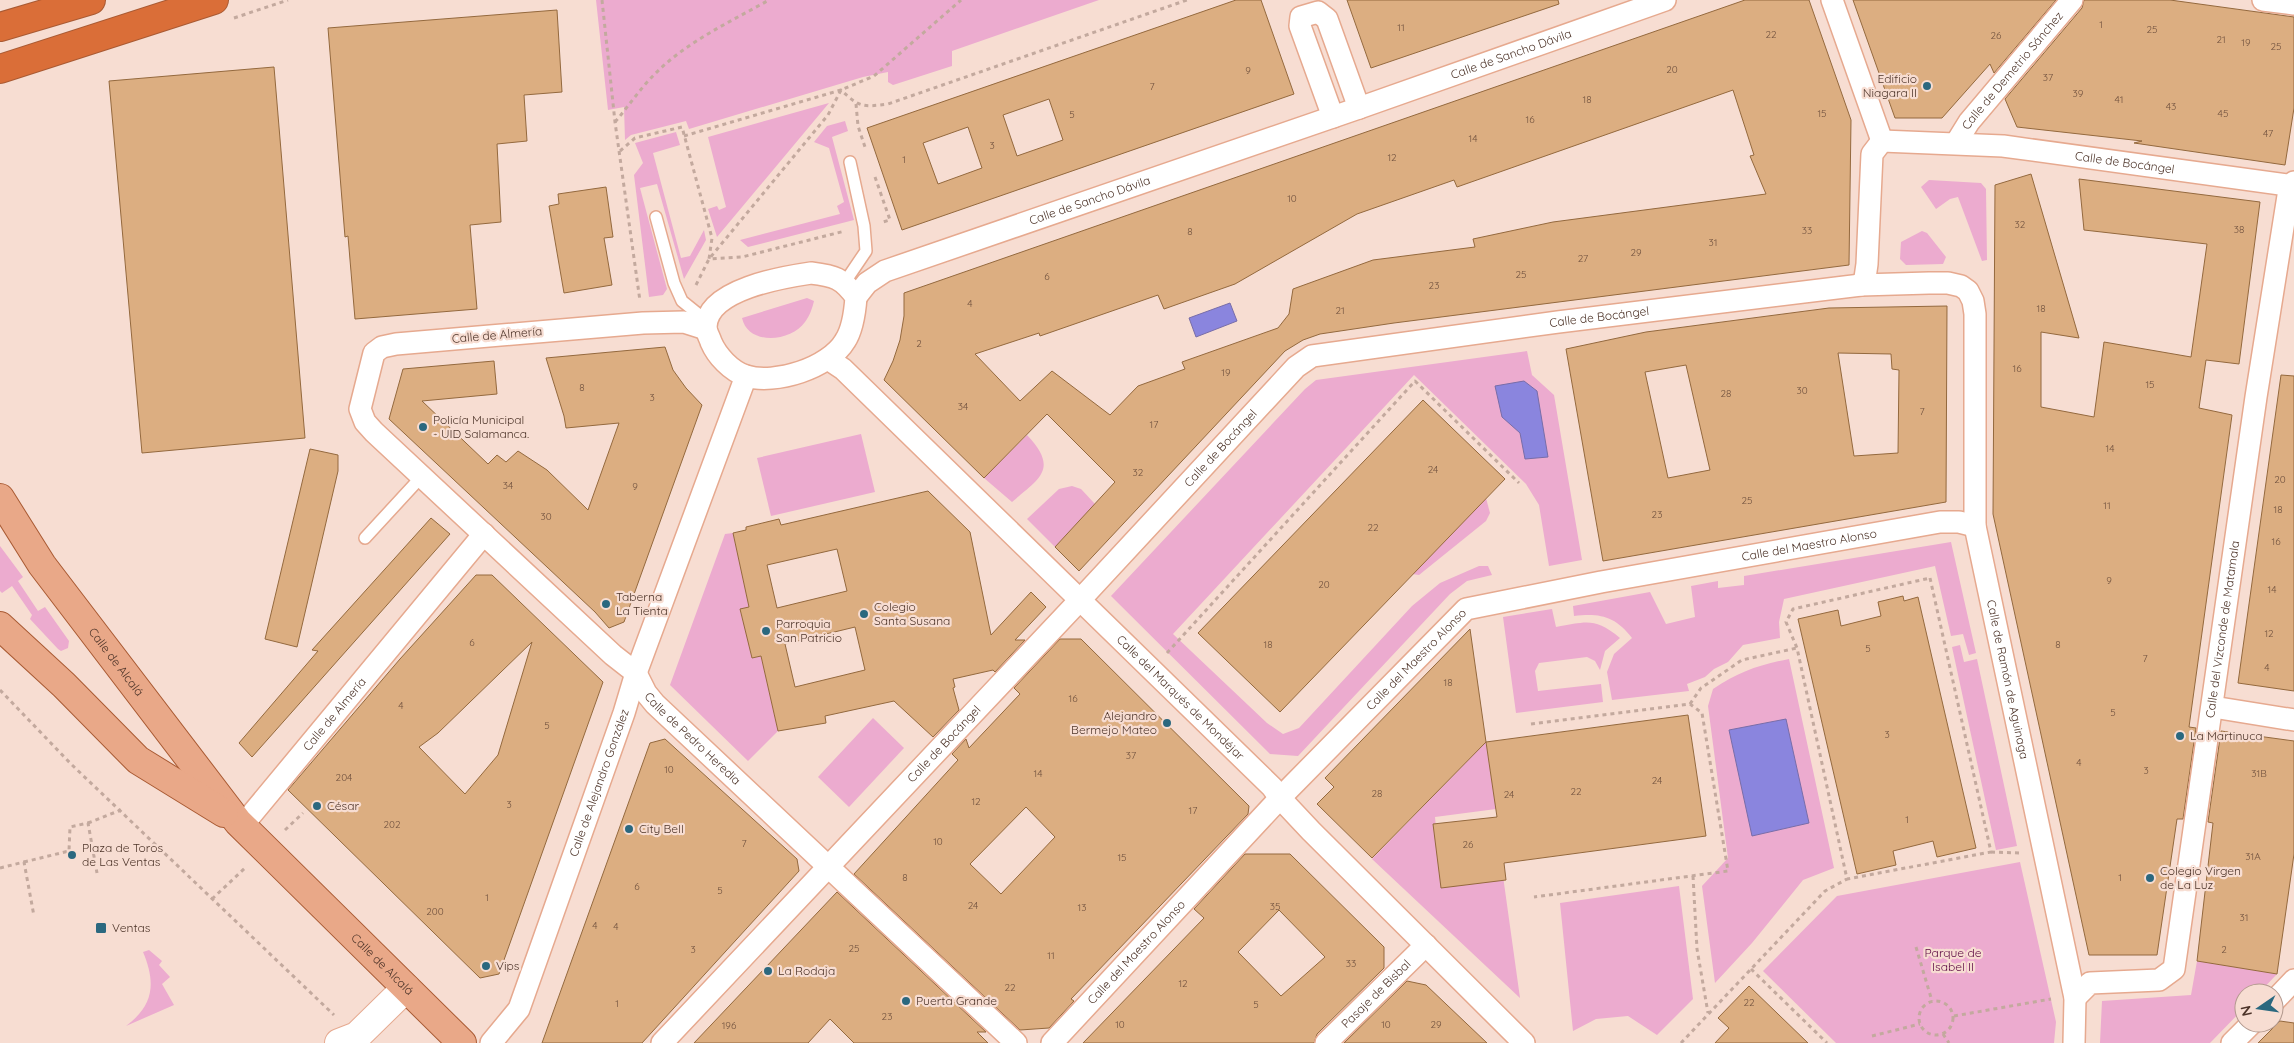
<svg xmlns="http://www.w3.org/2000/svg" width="2294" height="1043" font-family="Quicksand,sans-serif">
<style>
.green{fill:#ecabcf}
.water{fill:#8a85de;stroke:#786da8}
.building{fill:#dcae81;stroke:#94693e;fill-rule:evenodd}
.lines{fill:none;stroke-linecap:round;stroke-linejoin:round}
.lane-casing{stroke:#e6a98f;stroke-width:14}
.street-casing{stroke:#e6a98f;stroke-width:24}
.secondary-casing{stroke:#e6a98f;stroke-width:30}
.primary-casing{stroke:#a95a33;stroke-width:30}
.highway-casing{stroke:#a95a33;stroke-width:30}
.path{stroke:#c3a99e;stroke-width:3;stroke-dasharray:4 4;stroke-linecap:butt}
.lane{stroke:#fff;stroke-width:11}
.street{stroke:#fff;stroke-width:21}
.secondary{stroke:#fff;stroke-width:28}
.primary{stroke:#e9a888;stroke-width:28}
.highway{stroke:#da6e38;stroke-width:28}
.poi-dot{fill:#2b687f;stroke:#f7ddd2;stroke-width:2}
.labels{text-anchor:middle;stroke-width:4.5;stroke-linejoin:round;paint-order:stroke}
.number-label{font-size:10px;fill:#71523f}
.street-label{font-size:12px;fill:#4d3429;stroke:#f7ddd2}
.poi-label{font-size:12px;fill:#4d3429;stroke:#f7ddd2;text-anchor:start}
.park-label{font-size:12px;fill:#5c0942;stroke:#f7ddd2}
</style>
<rect width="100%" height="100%" fill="#f7ddd2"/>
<!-- green -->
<g class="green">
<path d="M596,0H1099L952,51V66L893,85L888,82V72L863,77L689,129L686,121L631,135L625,140L624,107L608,110Z"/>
<path d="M829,103L717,237L708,209L717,206L719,210L726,207L708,137Z"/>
<path d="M845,121L848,131L832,137L854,220L748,247L740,240L840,214L837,206L844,202L829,148L814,142L827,126Z"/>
<path d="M676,132L680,145L653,153L681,258L690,256L704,230L706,240L684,279L657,184L640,188L667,289L663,295L649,297L634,175L643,163L635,143Z"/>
<path d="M1929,180L1981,183L1986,189L1987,260L1982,261L1958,197L1950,199L1936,209L1921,187Z"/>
<path d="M1922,231L1927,233L1946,257L1943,264L1906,265L1900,259L1901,242Z"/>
<path d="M807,298L814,301C812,309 810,315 805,322C791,342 748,346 742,318Z"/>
<path d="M1527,351L1532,375L1554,395L1582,560L1549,566L1539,505L1526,484L1414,375L1173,634L1267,723L1283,734L1299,728L1412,606L1440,583L1479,566H1488L1492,575L1467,581L1450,594L1298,756L1270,754L1111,596L1305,389L1316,380Z"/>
<path d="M861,434L875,492L771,516L757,458Z"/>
<path d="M1027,435C1059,469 1040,478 1012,502L984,478Z"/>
<path d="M1072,486L1081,489L1095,504L1055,547L1027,519L1059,489Z"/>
<path d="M1486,498L1490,513L1486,521L1419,575L1412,574Z"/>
<path d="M733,533L749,607L740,610L743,622L753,620L749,646L752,658L761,656L778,731L748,761L670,685L725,534Z"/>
<path d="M1951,542L1976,653L1969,655L1963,634L1951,636L1935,566L1784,599L1779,622L1780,638L1743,645L1728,662L1714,669L1705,677L1687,684L1689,691L1612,700L1607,672L1614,654L1632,638C1615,616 1600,613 1574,616L1573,606L1650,592L1666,624L1695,617L1691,586L1718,581V588L1744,585V576Z"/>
<path d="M0,546L23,577L18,581L38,611L45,607L69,641L68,648L61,651L58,649L30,619L32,615L12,586L2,593L0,591Z"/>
<path d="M1552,609L1556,627C1587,622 1594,617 1620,638L1605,651L1600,670L1595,661L1587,657L1539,663L1535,671L1538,691L1601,684L1603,702L1516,713L1503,617Z"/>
<path d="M1960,645L1964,662L1977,659L2017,846L1996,850L1952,647Z"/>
<path d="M1789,659L1834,868L1803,880L1752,943L1715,983L1702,886L1728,858L1708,706L1713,689C1739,672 1758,665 1789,659Z"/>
<path d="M873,718L904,748L849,807L818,777Z"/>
<path d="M1486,742L1496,809L1435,817L1441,884L1503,876L1520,998L1372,859Z"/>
<path d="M2020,862L2056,1022L2054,1043H1836L1763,971L1837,896Z"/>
<path d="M1679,886L1693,999L1657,1035L1628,1016L1596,1019L1573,1031L1560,903Z"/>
<path d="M149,950L162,961L159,965L170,977L162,984L174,1005L126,1026C154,1005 156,983 143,952Z"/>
<path d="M2197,961L2277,974L2259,993H2244V1008L2210,1043H2100L2102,1001L2191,995Z"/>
</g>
<!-- water -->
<g class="water">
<path d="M1230,303L1237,321L1196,337L1189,318Z"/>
<path d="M1524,381L1537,391L1548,457L1525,459L1520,433L1502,417L1495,386Z"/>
<path d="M1786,719L1809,823L1752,836L1729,730Z"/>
</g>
<!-- building -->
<g class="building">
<path d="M1236,0H1261L1294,94L902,230L867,128ZM1049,99L1063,140L1017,156L1003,115ZM968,127L982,168L938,184L923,143Z"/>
<path d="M1347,0H1558L1559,4L1371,68Z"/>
<path d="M1745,0H1809L1851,120L1849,265L1394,323L1320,334L1303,340L1285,351L1079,571L1055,547L1115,482L1047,414L984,478L884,380L893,361L900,340L904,316V293ZM1733,90L1754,155L1750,156L1766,194L1553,222L1473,239L1475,247L1373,260L1293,289L1289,314L1278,328L1182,362L1185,369L1138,386L1110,415L1052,371L1020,401L975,354L1039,333L1040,336L1158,295L1164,309L1235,284L1357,214L1454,180L1457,187Z"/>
<path d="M1853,0H2056L1994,73L1990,64L1942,118H1895Z"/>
<path d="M2084,0H2170L2294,17V108L2285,165L2134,143L2142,141L2017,127L2005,99L2082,8Z"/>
<path d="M557,10L562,92L524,95L527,141L497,144L501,222L470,225L477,309L355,319L348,236L345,237L328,28Z"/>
<path d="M274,67L305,438L142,453L109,81Z"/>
<path d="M2031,174L2079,338L2041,332V407L2094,417L2104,342L2191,357L2207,244L2084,230L2079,179L2260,202L2239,364L2206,360L2199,408L2232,415L2189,727L2196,728L2183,819H2177L2157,955H2089L1993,514L1995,185Z"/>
<path d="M606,187L613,237L604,238L612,285L564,293L549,206L559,204L558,194Z"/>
<path d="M1947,306L1946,502L1603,561L1566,349L1646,332L1829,308ZM1838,353L1891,354L1892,369L1899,370L1898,453L1854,456ZM1686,365L1710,470L1668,478L1645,372Z"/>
<path d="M665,347L673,370L686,388L702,405L624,622L609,628L595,612L389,419L403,369L494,361L497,394L422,401L488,464L497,455L506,462L518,451L547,470L588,510L619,423L566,428L564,416L546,358Z"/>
<path d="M2281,375L2294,376V691L2238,683Z"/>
<path d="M1423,400L1505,479L1280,712L1198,633Z"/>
<path d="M310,449L338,455V471L297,647L265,639Z"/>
<path d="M928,491L970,532L991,635L1031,592L1046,607L1015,640H1025L995,672L993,670L953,679L955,687L953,688L959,710L933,737L894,701L825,716L826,723L778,731L761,656L752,658L740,609L749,607L733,533L746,530V527L779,519L781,525ZM837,549L847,591L777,608L767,565ZM855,627L865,670L795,687L785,644Z"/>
<path d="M431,518L450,534L252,757L239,743L318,651L312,650Z"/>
<path d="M476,575H492L603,682L499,974L480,978L288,790L400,659ZM532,642L498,755L465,794L419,747L438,733Z"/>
<path d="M1903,596L1904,601L1918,597L1976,848L1937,857L1933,841L1893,851L1896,865L1857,874L1798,619L1838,610L1841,626L1881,616L1878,602Z"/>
<path d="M1470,629L1486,742L1372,858L1317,804L1334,787L1325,778Z"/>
<path d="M1060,639H1081L1249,806L1248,814L1071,999L1074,1001L1049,1028L1020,1030L854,874L958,760L952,754L966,739L969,748L1020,694L1014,688ZM1026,807L1055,837L1001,894L970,864Z"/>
<path d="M1688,715L1706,836L1504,863L1506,880L1441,888L1433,824L1497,817L1486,742Z"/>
<path d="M2221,731L2294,741V854L2277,974L2197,961L2213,823L2208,822Z"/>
<path d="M665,739L797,859L799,871L642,1043H542L650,743Z"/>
<path d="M1245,854H1290L1384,947V968L1317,1034L1314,1043H1083L1204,918L1194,909ZM1279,910L1325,957L1281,996L1238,952Z"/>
<path d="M837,892L986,1032H977L988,1043H854L830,1019L808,1043H694Z"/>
<path d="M1407,981L1426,985L1487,1043H1344Z"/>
<path d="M1749,986L1808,1043H1715L1729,1028L1718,1018Z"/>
<path d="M2280,1021L2294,1023V1043H2258Z"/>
</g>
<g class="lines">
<!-- lane casing -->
<g class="lane-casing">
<g id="lane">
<path d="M656,217L674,283L682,301L708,322"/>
<path d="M845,282L866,251L864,226L850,162"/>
<path d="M365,538L423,475"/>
</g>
</g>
<!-- street casing -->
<g class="street-casing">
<g id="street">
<path d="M1832,0L1882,141"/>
<path d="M2263,0L2294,4"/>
<path d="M1333,117L1300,26L1301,17L1318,12L1327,19L1359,108"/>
<path id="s1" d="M1882,141L2003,146L2294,186"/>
<path id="s2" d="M1956,143L1969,122L2072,0"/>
<path d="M811,273C835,276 842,278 856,297C855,311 853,329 845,341C829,368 775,385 746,376C731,371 717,356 711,342C710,338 706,332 706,327C707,289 784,277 811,273Z"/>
<path d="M1861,285L1865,278L1867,264L1872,154L1882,141"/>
<path id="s3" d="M856,297L867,283L885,271L1359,108L1665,0"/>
<path id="s4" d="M706,329L684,322L643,323L396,344L382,347L374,353L360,409L365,422L374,432L613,655L636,673L646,693L655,704L1016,1043"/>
<path id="s5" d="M828,359L843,369L1272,787L1280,798L1311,831L1524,1043"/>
<path d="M2213,707L2294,720"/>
<path id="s6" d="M242,826L484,534"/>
<path id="s7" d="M2075,998L2090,983L2159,980L2174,969L2256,397L2288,196L2294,182"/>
<path d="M2274,1001L2294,980"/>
<path id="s8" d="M491,1043L519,1009L624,713L636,673L746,376"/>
<path id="s9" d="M662,1043L1079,601L1296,367L1312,356L1558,322L1861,285L1929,283H1948L1961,286L1968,291L1973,301L1975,314V526L2075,998L2074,1043"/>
<path id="s10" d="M1052,1043L1280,798L1466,609L1601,582L1940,522H1959L1975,526"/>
<path id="s11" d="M1326,1043L1426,945"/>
<path d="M2232,1043L2252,1023"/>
</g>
</g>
<!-- secondary casing -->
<g class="secondary-casing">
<path id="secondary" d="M339,1043L357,1036L406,988"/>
</g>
<!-- primary casing -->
<g class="primary-casing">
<g id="primary">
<path id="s12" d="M0,498L42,565L238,822L462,1043"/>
<path d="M0,626L64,685L138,760L224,813"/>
</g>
</g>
<!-- highway casing -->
<g class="highway-casing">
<g id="highway">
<path d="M0,27L91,0"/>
<path d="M0,69L214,0"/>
</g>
</g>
<!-- path -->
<g class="path">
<path d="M602,0L615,122L640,301"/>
<path d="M234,18L288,0"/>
<path d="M856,104L858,126L866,150"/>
<path d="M615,122C627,108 637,93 650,79C682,44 728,23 769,0"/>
<path d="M684,136L841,90C860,108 863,107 888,104L1187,0"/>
<path d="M620,151L635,138L682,127L712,238L709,259L742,257L845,231"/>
<path d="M875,177L890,220L883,222"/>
<path d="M696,285L709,259L828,115L841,90L874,76L961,0"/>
<path d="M1930,578L1991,852L1847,879L1797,648L1786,622L1793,609Z"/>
<path d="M1167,653L1415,381L1519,483"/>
<path d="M0,690L71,764L334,1015"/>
<path d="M1690,704L1701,688L1742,660L1797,648"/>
<path d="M1531,724L1690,704L1702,713L1728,871L1534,897"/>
<path d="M88,823L121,810"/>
<path d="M285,830L303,813"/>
<path d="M1991,852L2019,853"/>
<path d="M24,862L69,851L70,827L88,823L97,873"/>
<path d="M0,868L24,862L34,916"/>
<path d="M1693,876L1697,949L1708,1013"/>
<path d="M212,899L246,867"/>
<path d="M1916,947L1932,1001"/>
<path d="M1751,969L1827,1043"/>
<circle cx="1936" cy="1018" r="17"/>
<path d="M1954,1016L2051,999"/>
<path d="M1943,1034L1949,1043"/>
<path d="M1872,1036L1920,1024"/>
<path d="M1681,1043L1825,891L1847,879"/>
</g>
<!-- lane -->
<use href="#lane" class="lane"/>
<!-- street -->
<use href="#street" class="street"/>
<!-- secondary -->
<use href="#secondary" class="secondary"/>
<!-- primary -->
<use href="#primary" class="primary"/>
<!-- highway -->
<use href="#highway" class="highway"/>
</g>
<!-- markers -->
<g class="poi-dot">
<circle cx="1927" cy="86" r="5"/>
<circle cx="423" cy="427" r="5"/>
<circle cx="606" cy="604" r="5"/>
<circle cx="864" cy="614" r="5"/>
<circle cx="766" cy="631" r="5"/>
<circle cx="1167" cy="723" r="5"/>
<circle cx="2180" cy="736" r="5"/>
<circle cx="317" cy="806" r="5"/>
<circle cx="629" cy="829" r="5"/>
<circle cx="72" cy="855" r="5"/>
<circle cx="2150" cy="878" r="5"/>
<rect x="95" y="922" width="12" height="12" rx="2.5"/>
<circle cx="486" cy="966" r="5"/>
<circle cx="768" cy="971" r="5"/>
<circle cx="906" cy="1001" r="5"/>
</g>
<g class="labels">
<!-- number labels -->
<g class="number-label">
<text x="2101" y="28">1</text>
<text x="1401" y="31">11</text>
<text x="2152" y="33">25</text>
<text x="1771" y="38">22</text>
<text x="1996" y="39">26</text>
<text x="2221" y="43">21</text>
<text x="2246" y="46">19</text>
<text x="2276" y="50">25</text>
<text x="1672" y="73">20</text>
<text x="1248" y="74">9</text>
<text x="2048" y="81">37</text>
<text x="1152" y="90">7</text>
<text x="2078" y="97">39</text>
<text x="1587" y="103">18</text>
<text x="2119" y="103">41</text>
<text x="2171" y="110">43</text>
<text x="1822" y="117">15</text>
<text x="2223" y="117">45</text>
<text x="1072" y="118">5</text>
<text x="1530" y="123">16</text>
<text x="2268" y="137">47</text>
<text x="1473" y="142">14</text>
<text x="992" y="149">3</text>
<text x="1392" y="161">12</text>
<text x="904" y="163">1</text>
<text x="1292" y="202">10</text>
<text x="2020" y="228">32</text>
<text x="2239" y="233">38</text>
<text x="1807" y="234">33</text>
<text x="1190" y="235">8</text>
<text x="1713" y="246">31</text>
<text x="1636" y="256">29</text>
<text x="1583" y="262">27</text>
<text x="1521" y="278">25</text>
<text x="1047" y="280">6</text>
<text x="1434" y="289">23</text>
<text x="970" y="307">4</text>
<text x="2041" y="312">18</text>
<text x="1340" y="314">21</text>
<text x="919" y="347">2</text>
<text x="2017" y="372">16</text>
<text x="1226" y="376">19</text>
<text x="2150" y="388">15</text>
<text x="582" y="391">8</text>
<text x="1802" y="394">30</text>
<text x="1726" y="397">28</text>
<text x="652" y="401">3</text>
<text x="963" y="410">34</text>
<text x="1922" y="415">7</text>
<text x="1154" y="428">17</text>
<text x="2110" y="452">14</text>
<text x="1433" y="473">24</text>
<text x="1138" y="476">32</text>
<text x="2280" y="483">20</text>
<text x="508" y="489">34</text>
<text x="635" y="490">9</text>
<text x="1747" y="504">25</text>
<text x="2107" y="509">11</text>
<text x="2278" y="513">18</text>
<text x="1657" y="518">23</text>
<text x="546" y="520">30</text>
<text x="1373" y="531">22</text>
<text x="2276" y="545">16</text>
<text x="2109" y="584">9</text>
<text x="1324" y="588">20</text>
<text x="2272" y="593">14</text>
<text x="2269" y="637">12</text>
<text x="472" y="646">6</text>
<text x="1268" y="648">18</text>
<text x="2058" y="648">8</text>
<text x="1868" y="652">5</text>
<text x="2145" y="662">7</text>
<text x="2267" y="671">4</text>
<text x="1448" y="686">18</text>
<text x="1073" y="702">16</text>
<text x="401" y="709">4</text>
<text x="2113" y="716">5</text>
<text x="547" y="729">5</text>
<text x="1887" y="738">3</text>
<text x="1131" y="759">37</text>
<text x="2079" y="766">4</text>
<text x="669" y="773">10</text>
<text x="2146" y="774">3</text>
<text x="1038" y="777">14</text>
<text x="2259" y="777">31B</text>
<text x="344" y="781">204</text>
<text x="1657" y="784">24</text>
<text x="1576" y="795">22</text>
<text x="1377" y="797">28</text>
<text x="1509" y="798">24</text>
<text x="976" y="805">12</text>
<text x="509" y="808">3</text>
<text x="1193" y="814">17</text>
<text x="1907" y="823">1</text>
<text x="392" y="828">202</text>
<text x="938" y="845">10</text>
<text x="744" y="847">7</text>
<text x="1468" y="848">26</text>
<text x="2253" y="860">31A</text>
<text x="1122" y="861">15</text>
<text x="905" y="881">8</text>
<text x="2120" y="881">1</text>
<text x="637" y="890">6</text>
<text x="720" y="894">5</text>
<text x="487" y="901">1</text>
<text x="973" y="909">24</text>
<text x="1275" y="910">35</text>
<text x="1082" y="911">13</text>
<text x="435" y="915">200</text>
<text x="2244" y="921">31</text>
<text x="595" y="929">4</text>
<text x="616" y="930">4</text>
<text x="854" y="952">25</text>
<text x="693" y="953">3</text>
<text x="2224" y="953">2</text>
<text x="1051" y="959">11</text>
<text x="1351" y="967">33</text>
<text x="1183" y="987">12</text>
<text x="1010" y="991">22</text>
<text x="1749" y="1006">22</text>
<text x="617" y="1007">1</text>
<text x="1256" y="1008">5</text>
<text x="887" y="1020">23</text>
<text x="1120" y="1028">10</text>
<text x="1386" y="1028">10</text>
<text x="1436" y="1028">29</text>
<text x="729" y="1029">196</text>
</g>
<!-- street labels -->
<g class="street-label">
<text dy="4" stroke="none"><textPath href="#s3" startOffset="702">Calle de Sancho Dávila</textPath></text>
<text dy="4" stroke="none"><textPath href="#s2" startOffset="92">Calle de Demetrio Sánchez</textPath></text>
<text dy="4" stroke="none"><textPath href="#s1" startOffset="244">Calle de Bocángel</textPath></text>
<text dy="4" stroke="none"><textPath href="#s3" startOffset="256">Calle de Sancho Dávila</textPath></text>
<text dy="4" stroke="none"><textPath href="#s9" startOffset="1236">Calle de Bocángel</textPath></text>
<text transform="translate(497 335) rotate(-5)" y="4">Calle de Almería</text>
<text dy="4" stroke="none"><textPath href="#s9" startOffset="816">Calle de Bocángel</textPath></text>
<text dy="4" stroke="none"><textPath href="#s10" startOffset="949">Calle del Maestro Alonso</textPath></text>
<text dy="4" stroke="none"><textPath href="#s7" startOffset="452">Calle del Vizconde de Matamala</textPath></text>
<text dy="4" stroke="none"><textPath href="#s10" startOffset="529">Calle del Maestro Alonso</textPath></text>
<text dy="4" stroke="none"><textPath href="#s12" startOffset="201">Calle de Alcalá</textPath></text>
<text dy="4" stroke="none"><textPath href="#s9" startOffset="2002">Calle de Ramón de Aguinaga</textPath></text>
<text dy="4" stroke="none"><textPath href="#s5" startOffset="489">Calle del Marqués de Mondéjar</textPath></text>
<text dy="4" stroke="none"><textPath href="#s6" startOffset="145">Calle de Almería</textPath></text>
<text dy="4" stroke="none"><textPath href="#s4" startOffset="865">Calle de Pedro Heredia</textPath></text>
<text dy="4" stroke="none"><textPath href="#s9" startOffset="411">Calle de Bocángel</textPath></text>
<text dy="4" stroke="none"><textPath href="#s8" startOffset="284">Calle de Alejandro González</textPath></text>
<text dy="4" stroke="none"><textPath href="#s10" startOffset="124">Calle del Maestro Alonso</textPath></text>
<text dy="4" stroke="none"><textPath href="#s12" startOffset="605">Calle de Alcalá</textPath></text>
<text dy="4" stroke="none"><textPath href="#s11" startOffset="70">Pasaje de Bisbal</textPath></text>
</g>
<!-- poi labels -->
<g class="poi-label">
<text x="1917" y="83" text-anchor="end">Edificio<tspan x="1917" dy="14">Niagara II</tspan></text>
<text x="433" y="424">Policía Municipal<tspan x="433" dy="14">- UID Salamanca.</tspan></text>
<text x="616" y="601">Taberna<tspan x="616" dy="14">La Tienta</tspan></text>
<text x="874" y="611">Colegio<tspan x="874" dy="14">Santa Susana</tspan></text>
<text x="776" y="628">Parroquia<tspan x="776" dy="14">San Patricio</tspan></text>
<text x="1157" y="720" text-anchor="end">Alejandro<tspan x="1157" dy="14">Bermejo Mateo</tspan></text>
<text x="2190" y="740">La Martinuca</text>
<text x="327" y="810">César</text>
<text x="639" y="833">City Bell</text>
<text x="82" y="852">Plaza de Toros<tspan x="82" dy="14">de Las Ventas</tspan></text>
<text x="2160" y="875">Colegio Virgen<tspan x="2160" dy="14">de La Luz</tspan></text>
<text x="112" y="932">Ventas</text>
<text x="496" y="970">Vips</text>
<text x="778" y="975">La Rodaja</text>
<text x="916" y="1005">Puerta Grande</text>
</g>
<!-- park labels -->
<g class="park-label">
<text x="1953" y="957">Parque de<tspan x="1953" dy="14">Isabel II</tspan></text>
</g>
</g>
<!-- north arrow -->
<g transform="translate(2259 1008) rotate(257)"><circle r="24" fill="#f7ddd2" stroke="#b3998e"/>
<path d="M0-4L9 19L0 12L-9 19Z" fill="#2b687f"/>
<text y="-8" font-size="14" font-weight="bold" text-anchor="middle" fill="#4d3429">N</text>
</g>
</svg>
